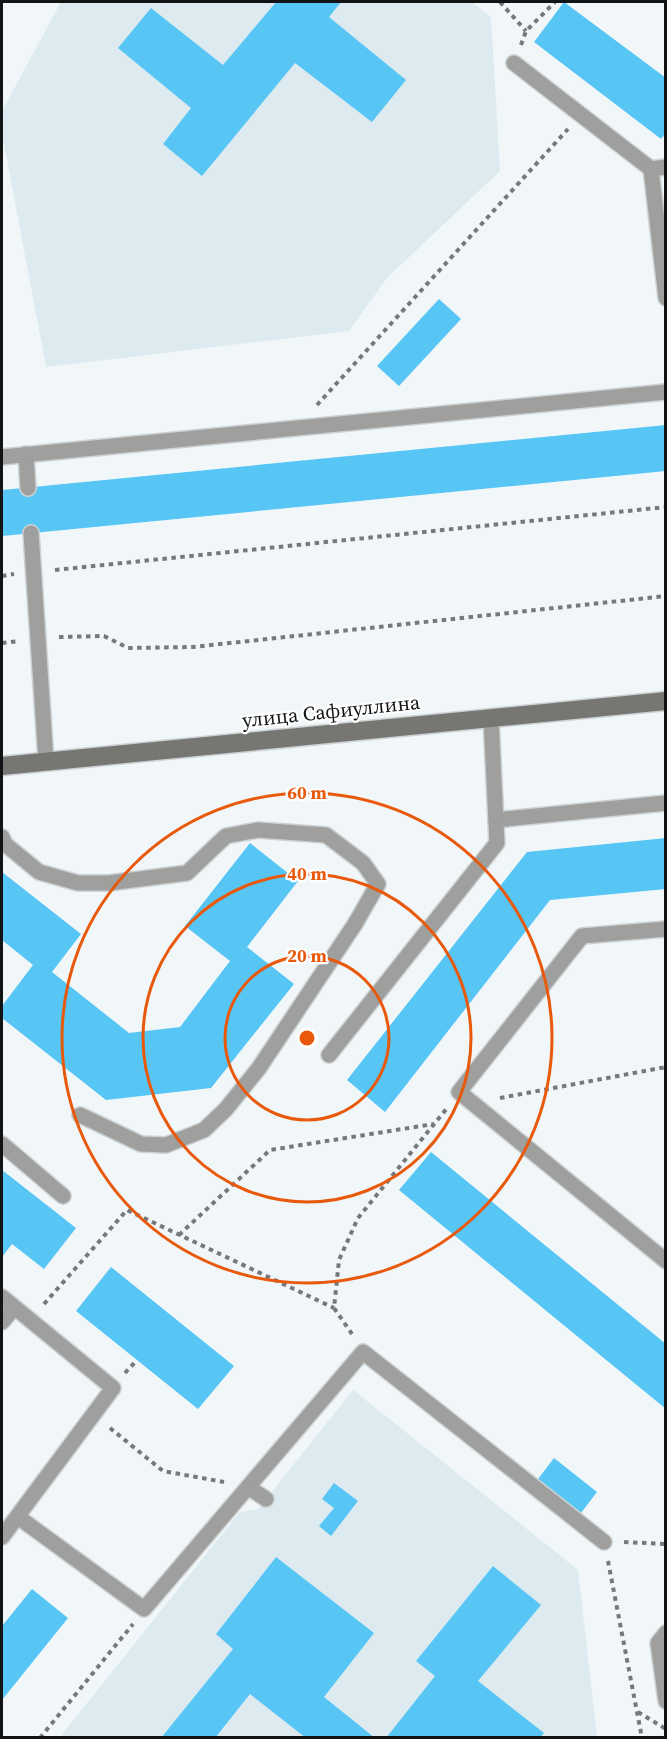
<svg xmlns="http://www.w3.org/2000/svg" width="667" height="1739" font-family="'Source Serif 4',serif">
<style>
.built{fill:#ddeaf0}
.building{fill:#57c6f5}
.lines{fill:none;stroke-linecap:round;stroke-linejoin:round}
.lane-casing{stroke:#cdd2d4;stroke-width:18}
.secondary-casing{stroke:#cdd2d4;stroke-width:21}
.path{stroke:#76797b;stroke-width:4;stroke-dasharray:4.5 4.5;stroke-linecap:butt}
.lane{stroke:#9f9f9d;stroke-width:15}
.secondary{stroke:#767673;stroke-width:18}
.ring{fill:none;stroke:#e8590c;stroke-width:3}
.labels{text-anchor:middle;stroke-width:4.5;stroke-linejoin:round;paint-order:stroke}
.street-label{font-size:20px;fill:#111314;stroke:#fff}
.centre{fill:#e8590c;stroke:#fff;stroke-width:3}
.ring-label{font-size:18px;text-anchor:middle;font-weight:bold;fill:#e8590c;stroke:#fff;stroke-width:4.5;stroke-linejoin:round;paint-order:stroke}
</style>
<rect width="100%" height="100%" fill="#f1f6f9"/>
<!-- built -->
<g class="built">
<path d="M61,2H472L491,17L500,171L387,278L349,331L46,367L2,133V111Z"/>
<path d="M353,1390L578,1570L597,1737L59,1738L240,1512L258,1509Z"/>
</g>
<!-- building -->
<g class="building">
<path d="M276,2H341L329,17L406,80L372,122L295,63L202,176L163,144L191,108L118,48L151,8L223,65Z"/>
<path d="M564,2L666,78V133L661,139L534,42Z"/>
<path d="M439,299L461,319L399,386L377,366Z"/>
<path d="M666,425V471L2,536V490Z"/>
<path d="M666,838V889L550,900L385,1112L347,1080L527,852Z"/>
<path d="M250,843L298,881L247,947L294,984L211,1088L106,1100L2,1018V1006L33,965L2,940V872L81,934L52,972L129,1033L180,1027L230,961L185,926Z"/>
<path d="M431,1152L666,1344V1409L399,1190Z"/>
<path d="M2,1170L76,1228L44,1269L12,1244L2,1257Z"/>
<path d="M111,1267L234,1366L198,1409L76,1311Z"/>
<path d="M554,1458L597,1492L581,1513L538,1479Z"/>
<path d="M334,1483L358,1501L331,1536L319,1526L334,1508L322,1499Z"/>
<path d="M276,1557L374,1633L324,1697L375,1738H306L250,1694L215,1738H161L233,1649L216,1634Z"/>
<path d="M493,1566L541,1605L478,1681L544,1733L540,1738H386L435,1676L416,1661Z"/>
<path d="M32,1589L68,1618L2,1700V1626Z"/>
</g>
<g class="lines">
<!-- lane casing -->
<g class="lane-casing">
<g id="lane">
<path d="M514,63L651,169"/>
<path d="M666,167L651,169L666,298"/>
<path d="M26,454L28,488"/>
<path d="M2,457L666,392"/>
<path d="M31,533L46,761"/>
<path d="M496,820L666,803"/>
<path d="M2,837L5,844L39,872L78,883H109L187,873L226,836L258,830L326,835L363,863L378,884L355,924L259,1068L226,1109L204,1130L166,1145L141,1144L80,1115"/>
<path d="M666,929L582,936L459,1092L666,1261"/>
<path d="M329,1055L497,843L491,718"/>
<path d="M2,1144L63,1196"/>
<path d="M2,1297L113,1388L2,1537"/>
<path d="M2,1322L14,1308"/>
<path d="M248,1487L363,1352L604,1542"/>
<path d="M18,1517L144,1609L248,1487L266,1499"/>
<path d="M666,1633L658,1643L666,1701"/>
</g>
</g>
<!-- secondary casing -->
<g class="secondary-casing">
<path id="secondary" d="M2,766L666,701"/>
</g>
<!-- path -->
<g class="path">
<path d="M500,2L526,31"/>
<path d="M521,45L526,31L555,2"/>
<path d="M317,405L568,129"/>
<path d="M55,570L666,507"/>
<path d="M2,576L14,574"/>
<path d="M59,637L104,636L128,648L193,647L666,596"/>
<path d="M2,643L19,641"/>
<path d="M500,1098L666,1067"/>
<path d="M179,1235L270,1150L434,1124"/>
<path d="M44,1304L127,1210L334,1308"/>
<path d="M352,1334L334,1308L339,1260L358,1218L448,1107"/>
<path d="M125,1373L137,1360"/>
<path d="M110,1428L163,1471L224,1482"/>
<path d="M624,1542L666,1544"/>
<path d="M608,1561L642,1738"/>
<path d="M638,1712L666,1729"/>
<path d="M40,1738L133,1624"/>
</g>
<!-- lane -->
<use href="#lane" class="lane"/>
<!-- secondary -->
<use href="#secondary" class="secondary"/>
</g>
<!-- distance rings -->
<g class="ring">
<circle cx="307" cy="1038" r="82"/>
<circle cx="307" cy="1038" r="164"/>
<circle cx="307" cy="1038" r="245"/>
</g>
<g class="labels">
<!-- street labels -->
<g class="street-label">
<text transform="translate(331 711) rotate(-6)" y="7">улица Сафиуллина</text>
</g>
</g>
<circle cx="307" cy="1038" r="9" class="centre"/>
<g class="ring-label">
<text x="307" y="799">60 m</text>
<text x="307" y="880">40 m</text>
<text x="307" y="962">20 m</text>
</g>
<!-- border -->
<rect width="667" height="1739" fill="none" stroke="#111314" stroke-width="6"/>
</svg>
